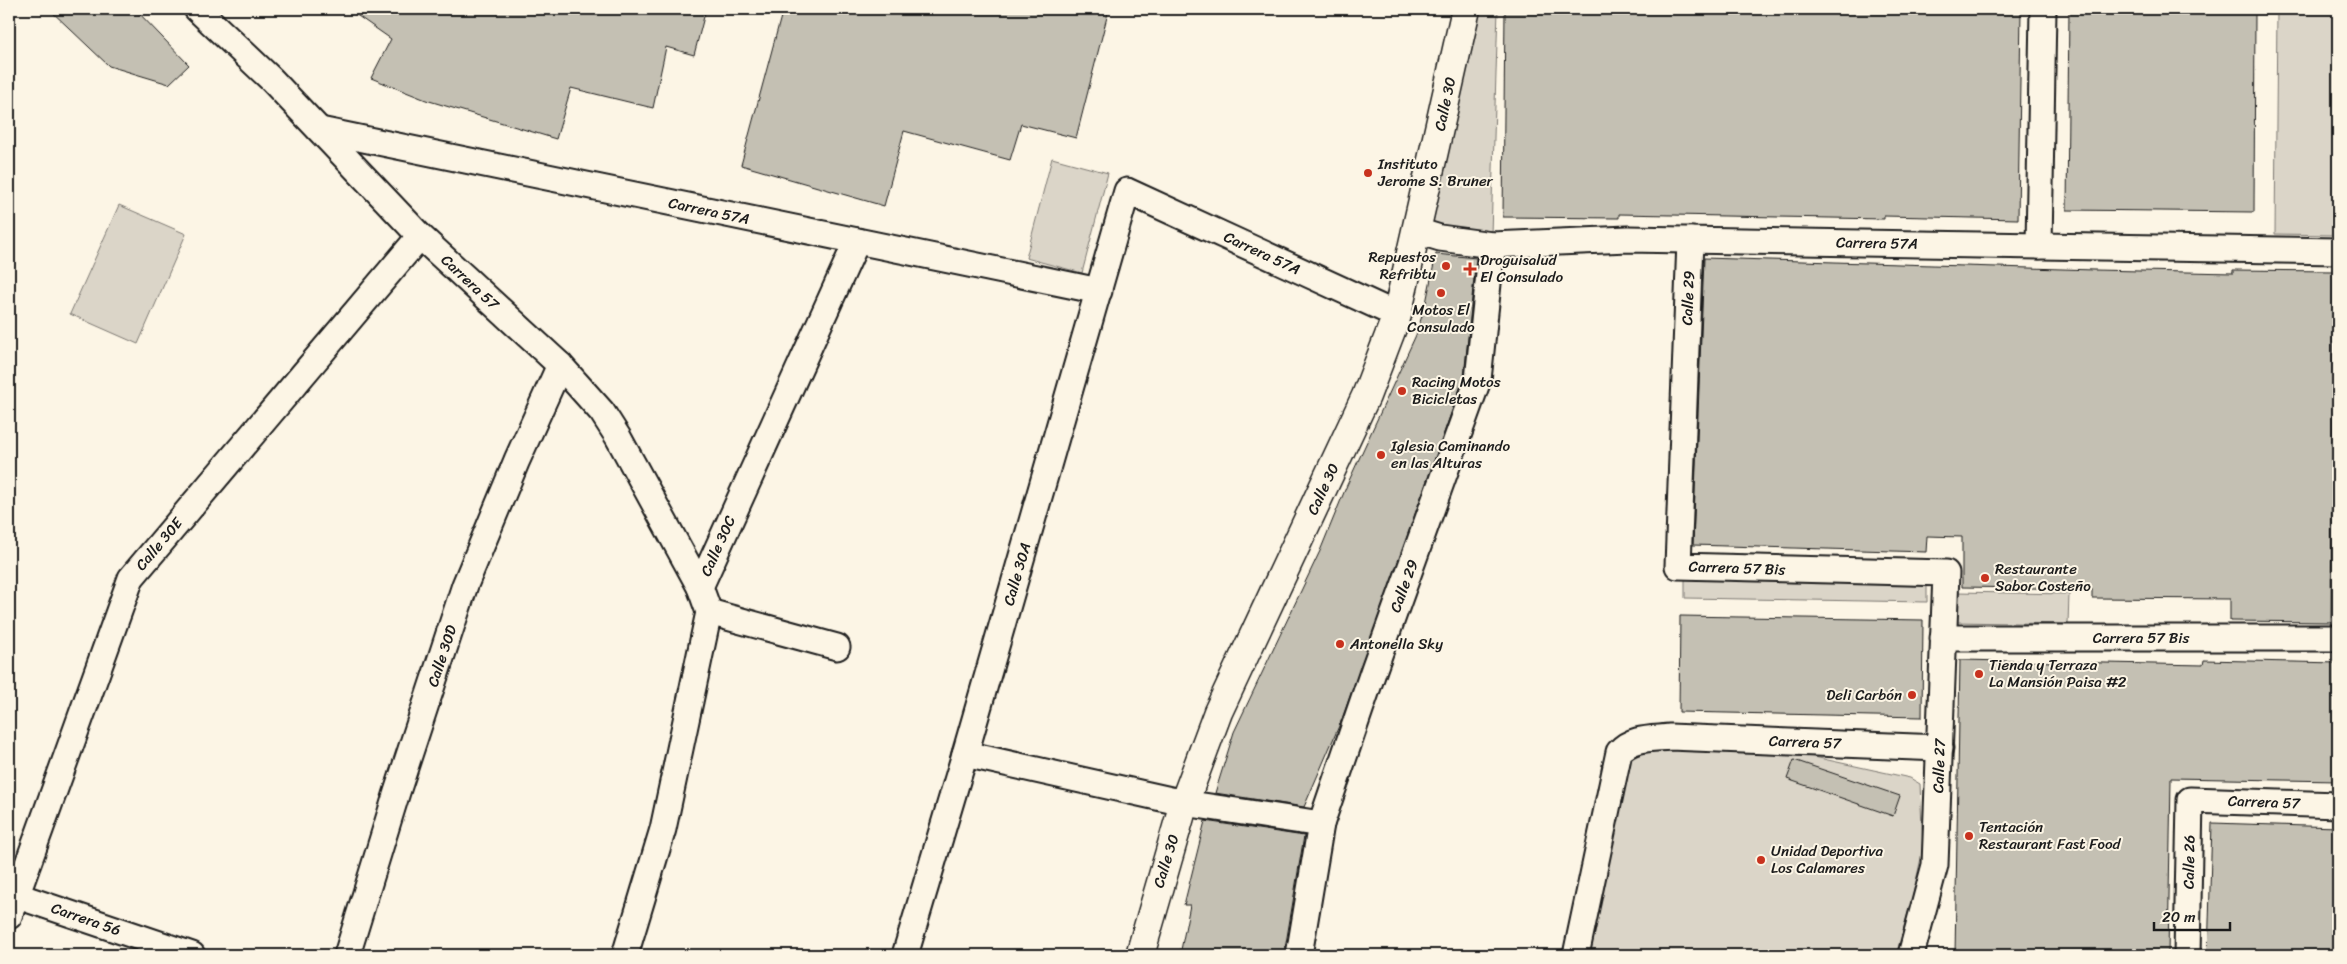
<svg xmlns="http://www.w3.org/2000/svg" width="2347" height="964" font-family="Sriracha,sans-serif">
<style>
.green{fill:#dbd5c8;stroke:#7c7872}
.building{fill:#c4c0b3;stroke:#1c1c1c}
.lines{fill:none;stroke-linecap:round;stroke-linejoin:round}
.minor-casing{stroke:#1c1c1c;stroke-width:29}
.major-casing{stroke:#1c1c1c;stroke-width:31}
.minor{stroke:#fcf5e5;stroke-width:25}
.major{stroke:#fcf5e5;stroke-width:28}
.poi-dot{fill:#c8321e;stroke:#fcf5e5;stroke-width:2}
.labels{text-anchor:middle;stroke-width:4;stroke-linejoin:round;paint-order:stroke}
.street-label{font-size:15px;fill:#1c1c1c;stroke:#fcf5e5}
.poi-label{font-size:15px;fill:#1c1c1c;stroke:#fcf5e5;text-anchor:start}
</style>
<rect width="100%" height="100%" fill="#fcf5e5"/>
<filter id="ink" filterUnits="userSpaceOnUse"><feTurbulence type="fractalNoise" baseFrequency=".02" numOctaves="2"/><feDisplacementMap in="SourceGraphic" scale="10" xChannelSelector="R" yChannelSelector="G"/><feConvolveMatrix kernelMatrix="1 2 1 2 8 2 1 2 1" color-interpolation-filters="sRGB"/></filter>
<g filter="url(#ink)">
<!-- green -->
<g class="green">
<path d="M1479,9H1498L1491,234L1431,227Z"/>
<path d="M2277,9H2338V235L2275,234Z"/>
<path d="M1052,158L1108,173L1082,273L1026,258Z"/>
<path d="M119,205L186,234L138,344L70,314Z"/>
<path d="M1685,576L1927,580V602L1685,598Z"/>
<path d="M1956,592L2069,594L2068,624L1956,622Z"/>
<path d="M1643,749H1748L1805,755L1910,778L1920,784L1923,849L1912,899L1896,955H1582L1626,755Z"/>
</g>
<!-- building -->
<g class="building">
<path d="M49,9H135L189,65L169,84L109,66Z"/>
<path d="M348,9H706L694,55L666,47L653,108L571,88L556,139L426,100L371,78L391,39Z"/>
<path d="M783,9H1109L1076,138L1021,124L1010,160L904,131L884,206L741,165Z"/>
<path d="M1505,9H2021L2018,219L1884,216V219L1619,214V218L1503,217Z"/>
<path d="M2069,9H2255L2254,212L2067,210Z"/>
<path d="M1436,254L1476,258L1464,377L1342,719L1304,807L1215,793L1234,732L1320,551L1347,485L1416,335L1426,303Z"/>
<path d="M1704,258L2094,270L2233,273V270L2334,271L2331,622L2230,621V599L2092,598V589L1962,587V537L1927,536L1926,552L1693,545Z"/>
<path d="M1680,616L1923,620L1922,717L1679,712Z"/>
<path d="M1960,660L2203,665L2204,660L2338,663V781L2171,778L2168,955H1955Z"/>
<path d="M1794,760L1900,796L1893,816L1787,779Z"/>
<path d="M1205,821L1304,836L1284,955H1180L1190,905H1184Z"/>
<path d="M2212,823L2338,827V955H2208Z"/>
</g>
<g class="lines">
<!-- minor casing -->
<g class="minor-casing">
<g id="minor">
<path d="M197,9L271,79L420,236L560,365L602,412L618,437L700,587L709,612L663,829L625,955"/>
<path d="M320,130L1099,291"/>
<path d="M1417,231L1440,238L1492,245L1628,239L2338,251"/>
<path d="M1690,240L1678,566L1946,573L1935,865L1911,955"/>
<path d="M2039,246L2043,9"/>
<path d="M700,587L857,241"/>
<path d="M709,612L837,647"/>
<path d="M1943,638H2338"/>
<path d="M965,754L1184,803L1321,824"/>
<path d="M9,893L192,955"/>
<path d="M9,916L131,578L420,236"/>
<path d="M347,955L397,792L465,585L517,460L560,365"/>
<path d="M905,955L965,754L1127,191L1397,315"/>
<path d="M1299,955L1321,824L1374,669L1478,380L1492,245"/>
<path d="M1576,955L1619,752C1632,737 1652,739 1670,737L1940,748"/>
<path d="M2187,955L2190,800L2338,805"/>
</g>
</g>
<!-- major casing -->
<g class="major-casing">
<path id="major" d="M1140,955L1184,803L1218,712L1366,396L1397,315L1466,9"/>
</g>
<!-- minor -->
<use href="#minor" class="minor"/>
<!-- major -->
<use href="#major" class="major"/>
</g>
</g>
<!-- markers -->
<g class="poi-dot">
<circle cx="1368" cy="173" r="5"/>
<circle cx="1446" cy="266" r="5"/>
<path d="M1467.5 261.5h5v5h5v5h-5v5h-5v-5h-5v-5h5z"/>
<circle cx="1441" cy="293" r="5"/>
<circle cx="1402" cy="391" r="5"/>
<circle cx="1381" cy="455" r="5"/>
<circle cx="1985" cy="578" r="5"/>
<circle cx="1340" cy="644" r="5"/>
<circle cx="1979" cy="674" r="5"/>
<circle cx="1912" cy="695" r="5"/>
<circle cx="1969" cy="836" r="5"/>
<circle cx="1761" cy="860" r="5"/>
</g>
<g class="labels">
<!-- street labels -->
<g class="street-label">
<text transform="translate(1445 104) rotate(-78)" y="5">Calle 30</text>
<text transform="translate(709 211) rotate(12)" y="5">Carrera 57A</text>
<text transform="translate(1877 243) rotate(1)" y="5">Carrera 57A</text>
<text transform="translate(1262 253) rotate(25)" y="5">Carrera 57A</text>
<text transform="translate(470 282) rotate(43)" y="5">Carrera 57</text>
<text transform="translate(1688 298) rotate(-88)" y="5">Calle 29</text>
<text transform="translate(1323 489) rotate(-65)" y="5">Calle 30</text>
<text transform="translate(159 544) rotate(-50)" y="5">Calle 30E</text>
<text transform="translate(718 546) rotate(-66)" y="5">Calle 30C</text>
<text transform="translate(1737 568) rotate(2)" y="5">Carrera 57 Bis</text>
<text transform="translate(1017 574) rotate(-74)" y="5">Calle 30A</text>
<text transform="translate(1404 586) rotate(-70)" y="5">Calle 29</text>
<text x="2141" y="643">Carrera 57 Bis</text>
<text transform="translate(442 656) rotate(-72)" y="5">Calle 30D</text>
<text transform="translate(1805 742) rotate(2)" y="5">Carrera 57</text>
<text transform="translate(1939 766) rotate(-88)" y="5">Calle 27</text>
<text transform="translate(2264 802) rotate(2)" y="5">Carrera 57</text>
<text transform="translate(1166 861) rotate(-73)" y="5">Calle 30</text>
<text transform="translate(2189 862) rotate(-89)" y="5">Calle 26</text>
<text transform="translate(86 919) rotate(19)" y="5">Carrera 56</text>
</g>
<!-- poi labels -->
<g class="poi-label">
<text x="1378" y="169">Instituto<tspan x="1378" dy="17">Jerome S. Bruner</tspan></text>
<text x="1436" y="262" text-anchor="end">Repuestos<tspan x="1436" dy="17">Refribtu</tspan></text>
<text x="1480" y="265">Droguisalud<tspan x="1480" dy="17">El Consulado</tspan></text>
<text x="1441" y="315" text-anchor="middle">Motos El<tspan x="1441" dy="17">Consulado</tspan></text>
<text x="1412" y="387">Racing Motos<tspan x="1412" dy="17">Bicicletas</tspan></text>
<text x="1391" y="451">Iglesia Caminando<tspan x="1391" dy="17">en las Alturas</tspan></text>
<text x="1995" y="574">Restaurante<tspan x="1995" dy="17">Sabor Costeño</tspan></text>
<text x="1350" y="649">Antonella Sky</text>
<text x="1989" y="670">Tienda y Terraza<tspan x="1989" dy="17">La Mansión Paisa #2</tspan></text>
<text x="1902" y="700" text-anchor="end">Deli Carbón</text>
<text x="1979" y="832">Tentación<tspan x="1979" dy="17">Restaurant Fast Food</tspan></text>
<text x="1771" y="856">Unidad Deportiva<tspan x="1771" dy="17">Los Calamares</tspan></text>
</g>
</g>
<!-- margin -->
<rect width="2347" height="964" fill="none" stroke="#fcf5e5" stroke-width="30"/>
<rect x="15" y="15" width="2317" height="934" fill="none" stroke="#1c1c1c" stroke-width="2" filter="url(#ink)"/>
<!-- scale -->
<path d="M2154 922v8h76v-8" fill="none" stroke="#1c1c1c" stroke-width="2.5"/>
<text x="2162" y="922" font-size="15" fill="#1c1c1c" stroke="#fcf5e5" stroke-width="4" paint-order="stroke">20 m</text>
</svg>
